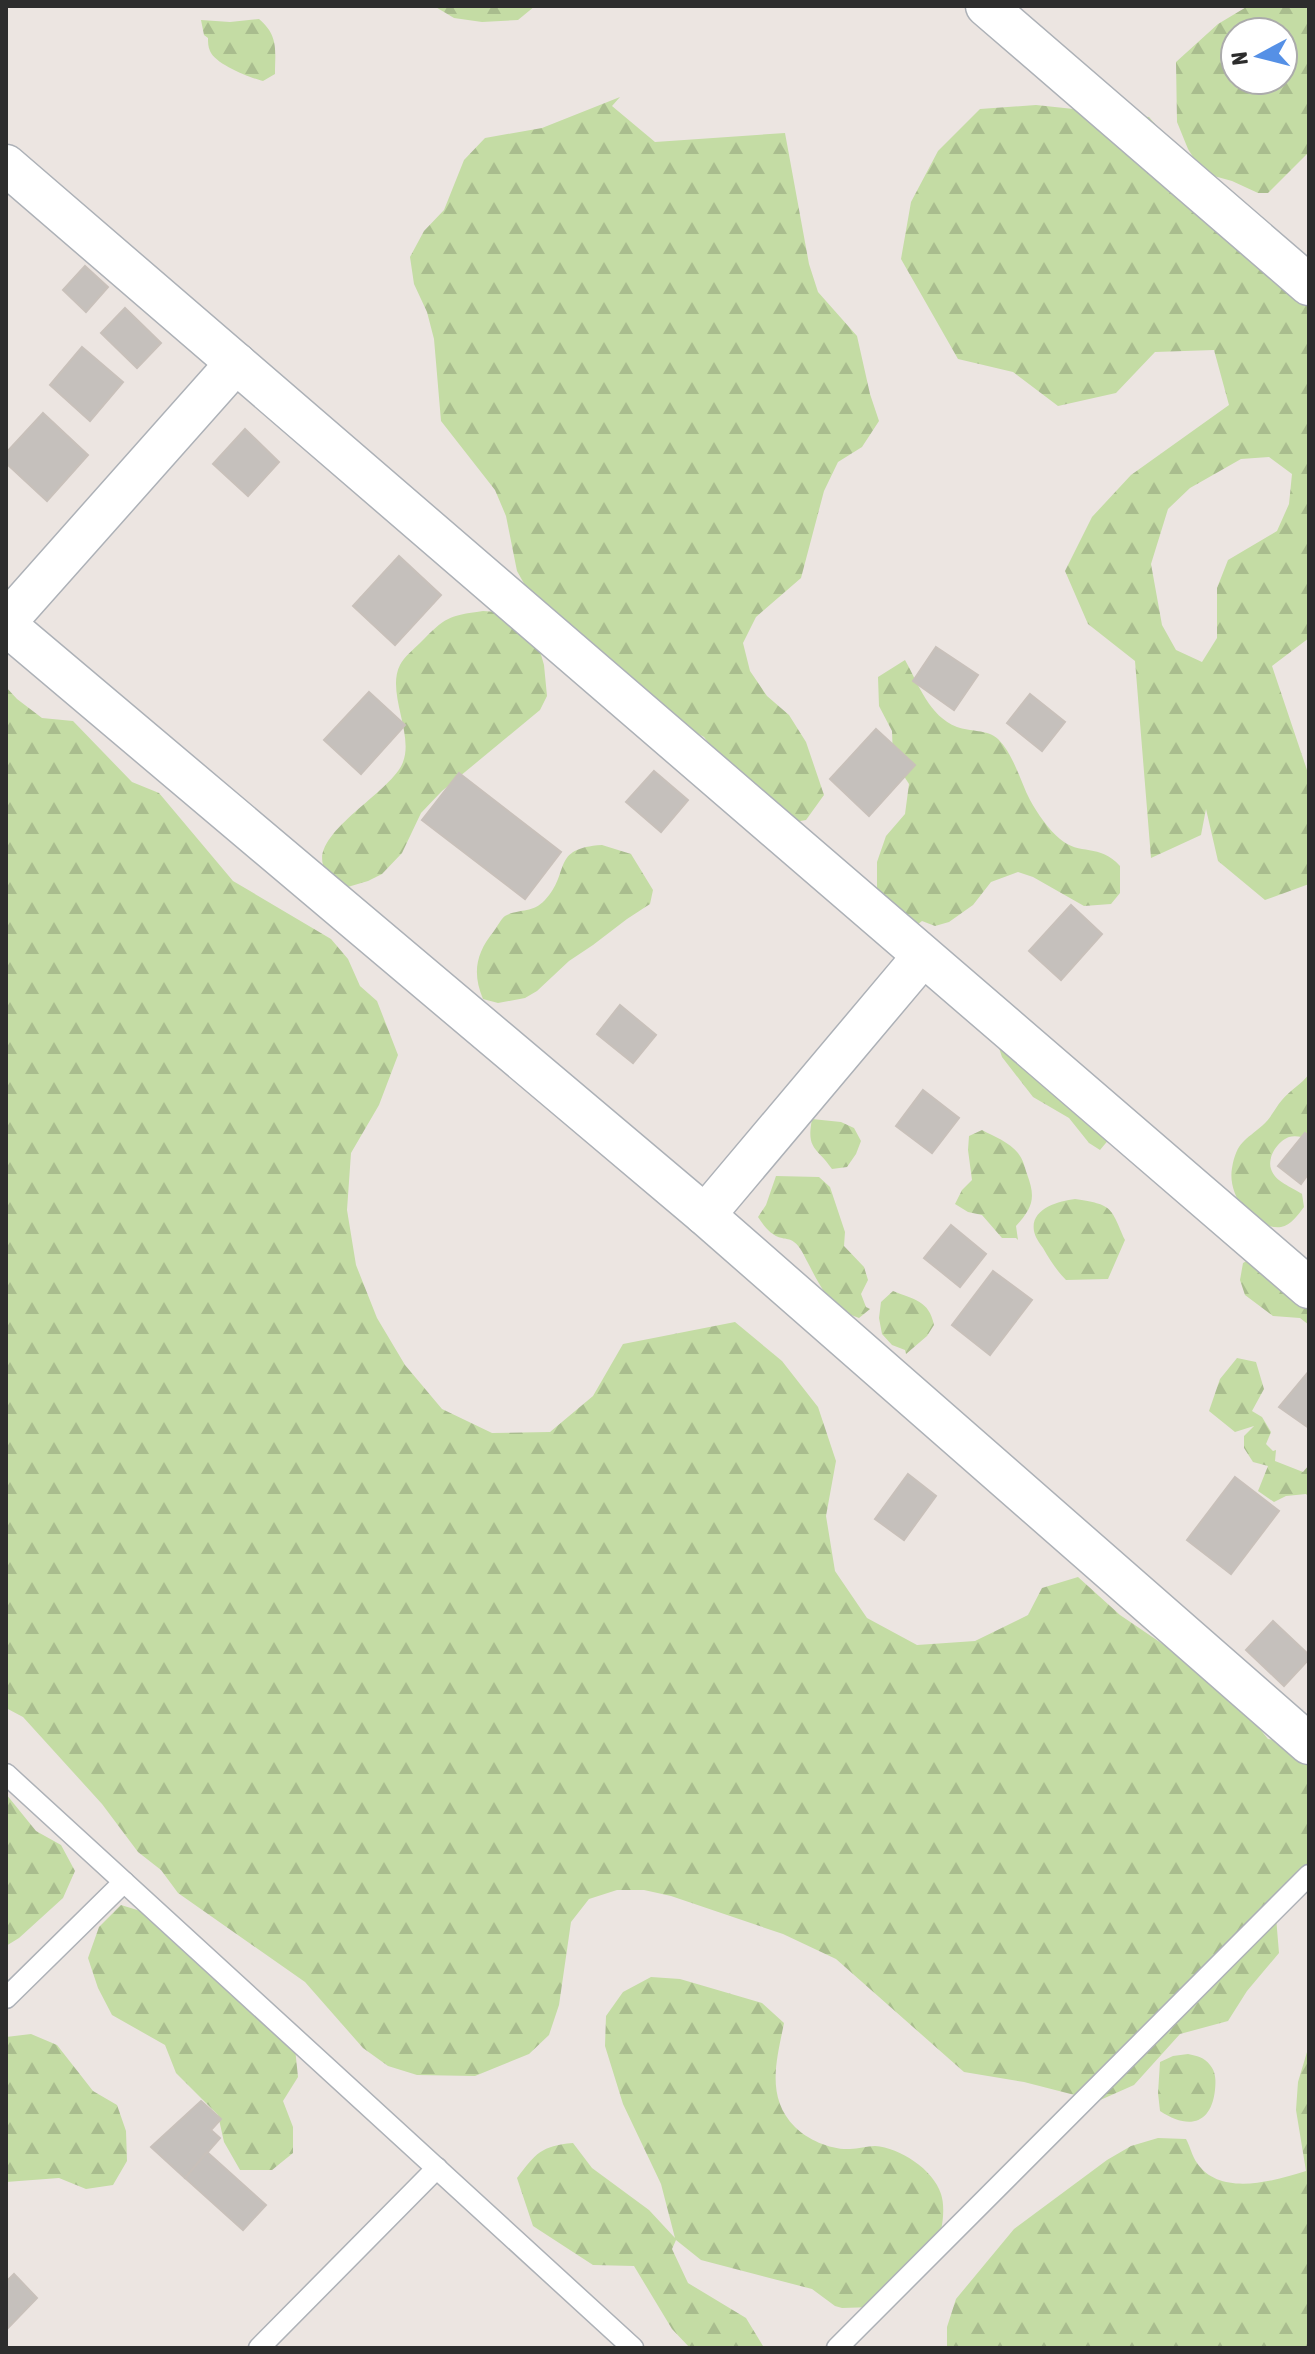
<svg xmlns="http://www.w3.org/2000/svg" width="1315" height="2354" font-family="'Asap Condensed',sans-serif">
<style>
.forest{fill:url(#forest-firs);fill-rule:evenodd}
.building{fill:#c5c0bc;stroke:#c8c0ba;stroke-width:2}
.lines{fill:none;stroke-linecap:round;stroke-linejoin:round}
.lane-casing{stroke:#adb1b7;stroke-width:23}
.street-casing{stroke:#adb1b7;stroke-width:43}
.lane{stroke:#fff;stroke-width:20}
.street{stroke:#fff;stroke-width:40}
</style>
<defs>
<pattern id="forest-firs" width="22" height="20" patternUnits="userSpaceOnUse" patternTransform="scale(2)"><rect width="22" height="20" fill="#c4dca4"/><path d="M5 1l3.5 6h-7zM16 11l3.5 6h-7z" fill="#a9bd8e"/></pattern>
</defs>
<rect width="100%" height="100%" fill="#ece5e1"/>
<!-- forest -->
<g class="forest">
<path d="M434,6H535L518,20L482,22L454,18Z"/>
<path d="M1248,6H1309V152L1268,193H1258L1232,181L1203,173L1188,149L1177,122L1176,62L1218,24ZM1235,32H1283V80H1235Z"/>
<path d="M259,19C279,36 275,50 275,74L263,81C250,78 215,64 210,51C208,47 208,42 208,38L204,35L201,20L230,22Z"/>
<path d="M620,97L612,106L655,142L785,133L809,264L818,292L857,336L870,394L879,421L862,447L838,462L824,491L801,578L756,617L743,643L750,671L767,696L789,715L806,742L824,795L806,820L778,825L739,783L704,737L680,724L531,596L517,571L506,516L495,490L441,421L434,339L427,312L414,284L410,257L424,231L444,210L464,160L485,138L542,128Z"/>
<path d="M1036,105L1149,117L1257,244L1309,270V638L1272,666L1309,776V884L1265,900L1218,861L1206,809L1201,835L1151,858L1135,661L1088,624L1065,571L1092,517L1131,475L1229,405L1214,350L1155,352L1116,393L1058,406L1013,372L958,359L901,259L911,202L938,151L980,109ZM1269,457L1292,474L1289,504L1277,531L1228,560L1217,588V638L1202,662L1176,650L1162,625L1151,564L1168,509L1190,488L1241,459Z"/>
<path d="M483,611L497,612L540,651L544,665L547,696L540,710L442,791L421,813L402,853L382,874L368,881L341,889C336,882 326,873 323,865C313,831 392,792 403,762C414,734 386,692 400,665C404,657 414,649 420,643C446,617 447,616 483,611Z"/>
<path d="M905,660C919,685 929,716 957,727C970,732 987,729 998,739C1014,755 1020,781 1030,800C1037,813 1049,830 1060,839C1079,856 1100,843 1120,866V893L1111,904L1084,906L1033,877L1018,872L991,882L973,905L949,922L935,926L922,921L913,928L877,892V862L886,836L905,814L909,784L893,759L892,731L879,706L878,677Z"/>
<path d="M6,687L17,699L42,718L73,721L132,782L159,793L233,881L331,939L348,959L360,986L377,1001L398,1055L379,1105L351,1153L347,1210L356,1265L377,1318L405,1365L442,1409L492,1433L550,1432L593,1396L623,1344L735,1322L782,1361L818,1407L836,1461L826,1516L835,1571L867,1618L917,1645L975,1641L1028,1615L1042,1588L1078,1577L1120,1615L1170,1649L1244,1709L1268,1739L1293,1744L1309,1762V1874L1276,1917L1279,1953L1247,1991L1228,2021L1180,2034L1134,2085L1098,2101L1024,2082L964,2072L836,1959L783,1934L671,1896L644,1890H617L589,1899L571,1922L559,2005L549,2035L529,2054L475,2076L417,2075L388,2066L363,2048L305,1982L178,1893L161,1870L138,1852L102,1804L23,1717L6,1708Z"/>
<path d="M602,845L631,854L653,890L650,904L627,919L593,945L569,961L537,991L525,998L498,1003L483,999C472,973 476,953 494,931C497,927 501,919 505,916C519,908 532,914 545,900C571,873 550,848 602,845Z"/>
<path d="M996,1039L1110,1138L1100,1150L1089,1143L1069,1118L1033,1097L1002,1057Z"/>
<path d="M1309,1074V1138C1302,1137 1295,1135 1289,1137C1278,1141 1267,1157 1271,1169C1275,1182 1292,1187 1302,1194L1304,1207C1298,1215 1291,1225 1281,1227C1253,1230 1227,1196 1232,1168C1237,1141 1245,1141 1263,1125C1271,1118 1275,1108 1282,1100C1290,1090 1302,1084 1309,1074Z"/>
<path d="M812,1119L841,1122L854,1128L861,1141L856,1154L847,1167L832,1169C817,1147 806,1150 812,1119Z"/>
<path d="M982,1130C995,1137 1012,1143 1020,1156C1023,1160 1025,1168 1027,1174C1036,1198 1033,1207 1016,1226L1018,1240L1016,1238H1002L982,1215L968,1212L955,1204L962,1190L972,1180L968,1150L969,1136Z"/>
<path d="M776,1176L819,1177L830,1187L845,1232L844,1246L864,1267L868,1280L861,1294L866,1307L870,1309L859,1318C831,1309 821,1288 808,1263C804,1256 801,1247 794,1242C789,1238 787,1240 782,1238C771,1236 764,1226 758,1217L766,1205Z"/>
<path d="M1075,1199C1113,1205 1110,1206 1125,1240L1108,1279L1066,1280C1056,1270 1050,1260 1043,1248C1040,1244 1035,1237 1034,1231C1030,1209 1058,1201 1075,1199Z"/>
<path d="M1260,1254L1309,1297V1325L1300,1318L1273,1316L1245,1295L1240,1280L1243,1263Z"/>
<path d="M893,1291C914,1300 929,1300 934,1325L927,1336L906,1354L905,1350L892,1345L882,1334L879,1318L881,1302Z"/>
<path d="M1237,1358L1256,1362L1264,1389L1252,1411L1262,1417L1271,1432L1266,1444L1273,1451L1276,1450L1275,1461L1303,1472L1309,1465V1497L1306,1494L1286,1496L1274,1502L1258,1491L1268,1466L1253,1462L1244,1448V1436L1254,1426L1235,1432L1209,1411L1220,1379Z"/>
<path d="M6,1794L36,1831L61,1845L75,1871L63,1898L19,1938L6,1946Z"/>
<path d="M121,1905L147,1913L295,2048L298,2077L283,2101L293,2127V2153L272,2170H240L224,2142L218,2115L176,2073L165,2045L112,2015L98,1988L88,1958L99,1927Z"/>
<path d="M651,1977L680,1979L762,2003L784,2023C777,2059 765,2097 795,2127C808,2140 831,2150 850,2149C858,2149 867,2146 875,2146C900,2148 933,2169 941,2194C946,2209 942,2234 935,2248C929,2259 885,2296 873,2307L842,2308L835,2306L812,2289L701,2260L676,2240L672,2249L688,2283L746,2318L763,2346L690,2348L672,2329L634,2266L593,2265L533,2226L517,2178C536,2153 541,2146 573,2143L592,2168L649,2210L675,2238L661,2184L623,2104L605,2046L606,2016L623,1992Z"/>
<path d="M31,2034L57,2045L93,2091L117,2105L126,2131L127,2161L113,2185L86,2189L59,2178L6,2182V2037Z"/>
<path d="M1307,2052H1309V2348H947V2327L956,2299L1014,2229L1107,2160L1131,2146L1158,2138L1186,2139C1190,2146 1192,2156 1197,2163C1220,2197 1274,2181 1306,2171L1296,2110L1298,2082Z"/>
<path d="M1188,2054C1197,2056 1204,2057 1210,2065C1216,2072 1216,2081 1215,2090C1211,2126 1187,2129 1160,2111L1158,2093L1160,2062L1173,2056Z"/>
</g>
<!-- building -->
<g class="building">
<path d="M85,266L108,287L86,312L63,290Z"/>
<path d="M125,308L161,343L137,368L101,333Z"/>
<path d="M82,347L123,382L90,421L50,385Z"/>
<path d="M43,413L88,455L47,501L6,463V453Z"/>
<path d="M245,429L279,462L248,496L213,464Z"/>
<path d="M399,556L441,595L395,645L353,606Z"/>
<path d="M936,647L978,675L954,710L913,681Z"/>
<path d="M369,692L405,725L361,774L324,740Z"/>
<path d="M1030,694L1065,722L1042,751L1007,723Z"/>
<path d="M876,729L915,765L869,816L830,779Z"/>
<path d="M654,771L688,800L661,832L626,802Z"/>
<path d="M459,773L561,852L525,899L422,820Z"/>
<path d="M1071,905L1102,934L1061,980L1029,951Z"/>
<path d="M620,1005L656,1035L633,1063L597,1034Z"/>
<path d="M923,1090L959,1118L932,1153L896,1126Z"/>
<path d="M1305,1133L1309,1136V1173L1301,1184L1278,1166Z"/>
<path d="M951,1225L986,1254L960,1287L924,1258Z"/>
<path d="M993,1271L1032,1300L990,1355L952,1325Z"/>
<path d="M1309,1371V1428L1279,1407Z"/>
<path d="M908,1474L936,1496L904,1540L875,1519Z"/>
<path d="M1235,1477L1279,1511L1231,1574L1187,1540Z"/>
<path d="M1273,1621L1309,1655V1659L1284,1686L1246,1650Z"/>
<path d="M201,2101L221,2119L211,2130L220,2138L185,2178L151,2147Z"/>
<path d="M207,2152L266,2205L243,2230L185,2178Z"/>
<path d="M14,2274L37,2298L6,2330V2282Z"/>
</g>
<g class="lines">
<!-- lane casing -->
<g class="lane-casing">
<g id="lane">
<path d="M6,1774L633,2348"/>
<path d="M6,1998L124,1882"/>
<path d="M259,2348L437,2168"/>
<path d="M837,2348L1309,1875"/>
</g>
</g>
<!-- street casing -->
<g class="street-casing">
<g id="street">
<path d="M986,6L1309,285"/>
<path d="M6,165L1309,1288"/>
<path d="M6,622L236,363"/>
<path d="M6,625L705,1215L1309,1744"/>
<path d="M705,1215L923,956"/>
</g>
</g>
<!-- lane -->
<use href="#lane" class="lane"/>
<!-- street -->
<use href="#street" class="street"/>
</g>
<!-- border -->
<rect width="1315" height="2354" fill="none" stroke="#2d2d2d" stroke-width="16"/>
<!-- north arrow -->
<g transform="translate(1259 56) rotate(263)"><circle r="38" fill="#ffffff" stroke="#ababab" stroke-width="2"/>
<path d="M0-6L14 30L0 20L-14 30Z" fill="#5590e6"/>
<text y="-12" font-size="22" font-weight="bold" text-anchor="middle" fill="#2d2d2d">N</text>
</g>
</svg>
